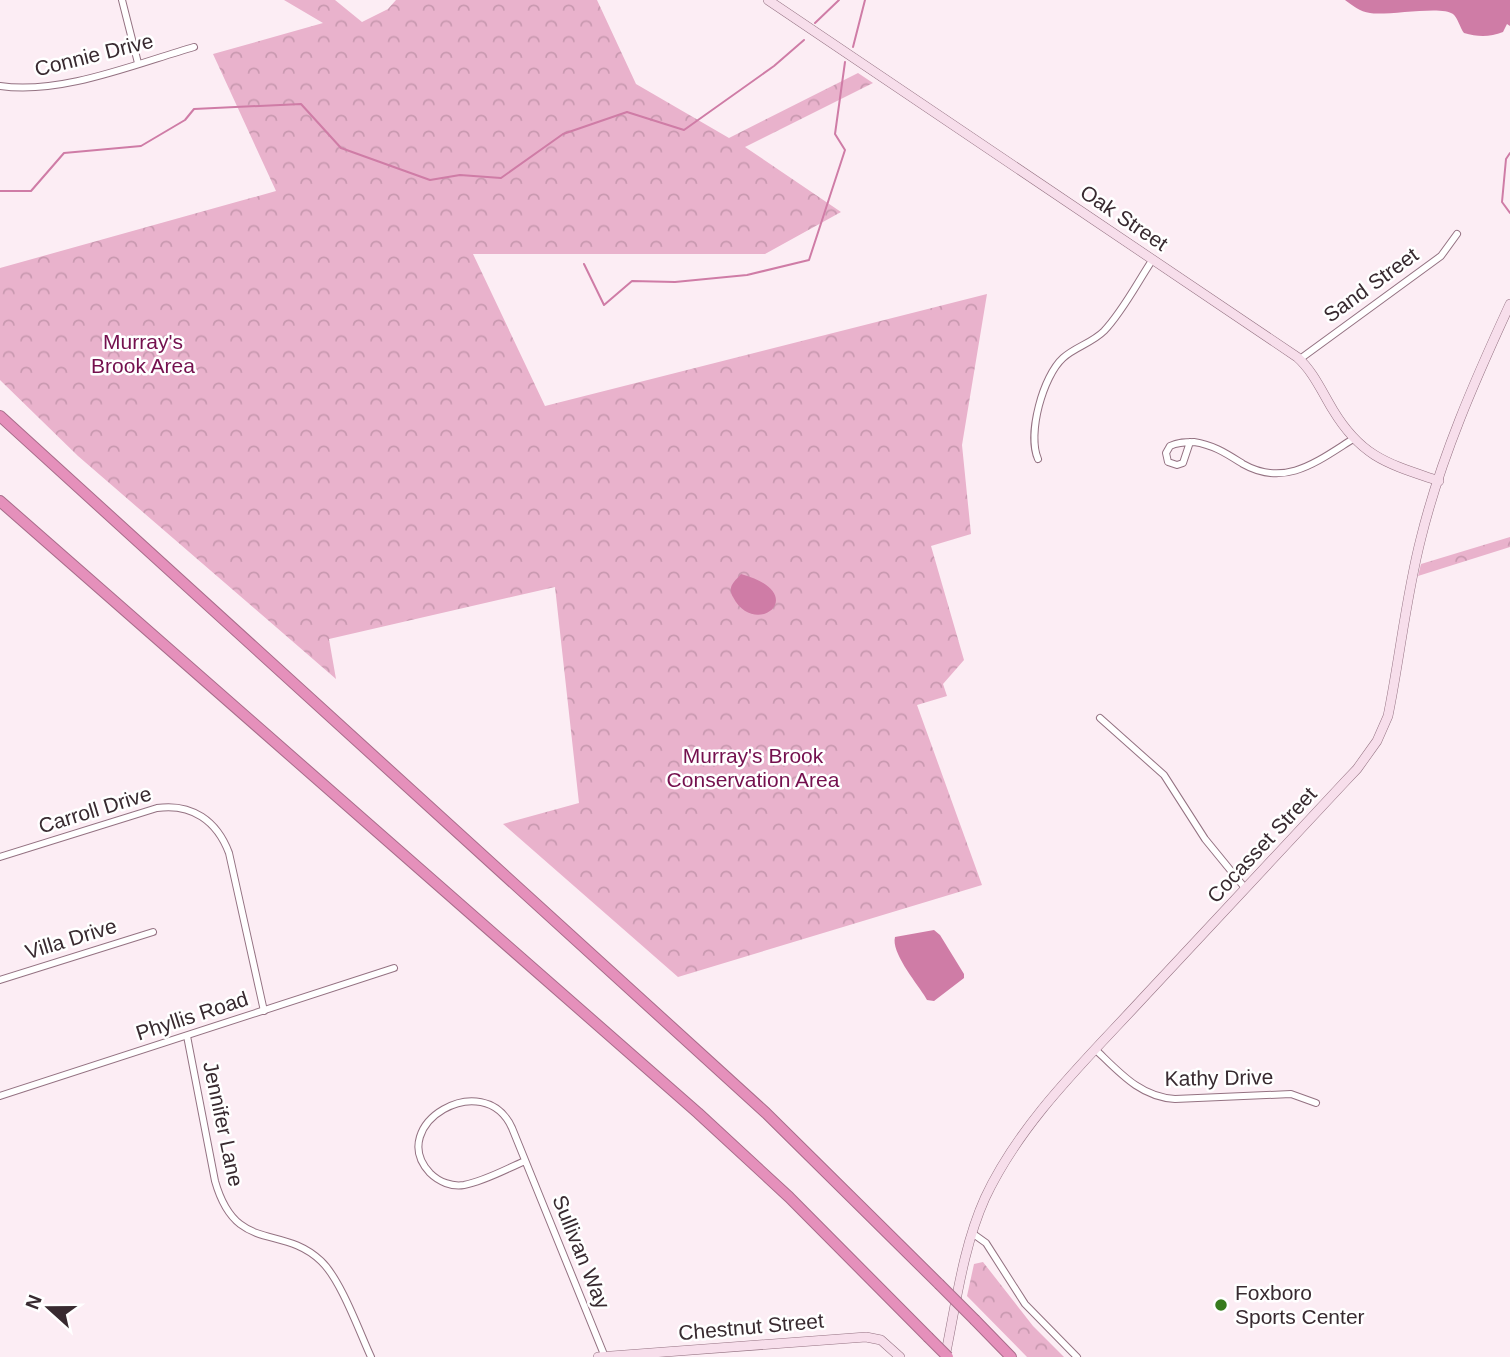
<svg xmlns="http://www.w3.org/2000/svg" width="1510" height="1357" font-family="Arial,sans-serif">
<style>
.forest{fill:url(#forest-crowns)}
.water{fill:#cf7ca6}
.lines{fill:none;stroke-linecap:round;stroke-linejoin:round}
.stream{stroke:#cf7ca6;stroke-width:2}
.street-casing{stroke:#947282;stroke-width:8}
.secondary-casing{stroke:#947282;stroke-width:10}
.highway-casing{stroke:#a86c8a;stroke-width:12}
.street{stroke:#fff;stroke-width:6}
.secondary{stroke:#f7deeb;stroke-width:9}
.highway{stroke:#e590bb;stroke-width:10}
.highway-bridge-casing{stroke:#a86c8a;stroke-width:12;stroke-linecap:butt}
.highway-bridge{stroke:#e590bb;stroke-width:10}
.poi-dot{fill:#377b1d;stroke:#fff;stroke-width:2.5}
.labels{text-anchor:middle;stroke-width:5;stroke-linejoin:round;paint-order:stroke}
.street-label{font-size:21px;fill:#382a30;stroke:#fff}
.park-label{font-size:21px;fill:#74104e;stroke:#fff}
.poi-label{font-size:21px;fill:#382a30;stroke:#fff;text-anchor:start}
</style>
<defs>
<pattern id="forest-crowns" width="20" height="18" patternUnits="userSpaceOnUse" patternTransform="scale(1.75)"><rect width="20" height="18" fill="#e9b2cc"/><path d="M2 6a3 3 0 1 1 6 0M12 15a3 3 0 1 1 6 0" fill="none" stroke="#c999b0"/></pattern>
</defs>
<rect width="100%" height="100%" fill="#fcedf4"/>
<!-- forest -->
<g class="forest">
<path d="M284,0H335L362,22L388,9L396,0H597L636,84L729,138L858,73L873,83L745,147L841,212L765,254H473L545,406L987,294L962,445L971,534L931,546L964,660L943,684L947,696L917,705L982,885L678,977L503,824L579,803L555,587L329,639L336,679L78,456L0,380V268L276,191L213,54L323,23Z"/>
<path d="M1510,537V547L1418,576L1421,564Z"/>
<path d="M983,1262L1033,1326L1064,1357H1027L967,1296L974,1264Z"/>
</g>
<!-- water -->
<g class="water">
<path d="M1345,0H1510V26L1507,24L1503,32C1490,37 1478,37 1464,33C1460,28 1458,18 1453,14C1442,5 1387,16 1370,13C1360,12 1352,5 1345,0Z"/>
<path d="M741,574C813,594 755,640 733,597C727,587 734,582 741,574Z"/>
<path d="M934,930L940,935L964,974V978L934,1001L927,1000L924,995C915,981 891,952 895,937Z"/>
</g>
<g class="lines">
<!-- stream -->
<g class="stream">
<path d="M815,23L839,0"/>
<path d="M853,47L865,0"/>
<path d="M1510,153L1506,159L1502,202L1510,213"/>
<path d="M0,191H31L64,153L141,146L185,120L194,109L301,104L341,148L430,180L460,175L501,178L563,134L627,112L684,130L774,66L804,40"/>
<path d="M584,264L604,305L632,281L675,282L747,275L809,260L845,150L835,134L845,62"/>
</g>
<!-- street casing -->
<g class="street-casing">
<g id="street">
<path d="M122,0L138,63"/>
<path d="M0,86C61,95 135,64 194,47"/>
<path d="M1300,359L1441,256L1457,234"/>
<path d="M1190,442L1183,463L1177,465L1168,462L1166,453L1170,446C1178,442 1186,442 1194,442C1214,445 1227,454 1243,464C1285,488 1318,461 1353,439"/>
<path d="M1038,459C1027,434 1043,376 1063,358C1075,347 1092,343 1104,331C1123,311 1137,283 1153,259"/>
<path d="M1100,718L1164,775L1205,839L1245,888"/>
<path d="M0,857L157,808C192,803 217,821 229,853L264,1011"/>
<path d="M0,980L153,932"/>
<path d="M187,1036L215,1181C236,1255 281,1223 321,1261C341,1280 359,1331 371,1357"/>
<path d="M1095,1049C1119,1072 1140,1097 1175,1099L1291,1094L1316,1103"/>
<path d="M0,1096L394,968"/>
<path d="M525,1161C506,1169 485,1181 464,1185C452,1187 439,1182 430,1173C385,1125 484,1066 512,1128L605,1357"/>
<path d="M972,1233L986,1243L1025,1304L1077,1357"/>
</g>
</g>
<!-- secondary casing -->
<g class="secondary-casing">
<g id="secondary">
<path d="M768,0L1297,357C1313,371 1322,392 1333,410C1362,458 1389,464 1439,481"/>
<path d="M598,1357L866,1337L881,1340L900,1357"/>
<path d="M945,1357C956,1304 963,1247 985,1198C1021,1121 1086,1060 1143,998C1214,922 1285,845 1357,769L1377,741L1388,716C1400,657 1406,596 1421,538C1441,457 1475,380 1510,304"/>
</g>
</g>
<!-- highway casing -->
<g class="highway-casing">
<g id="highway">
<path d="M0,416L766,1113L939,1284"/>
<path d="M0,501L698,1113L789,1197L928,1337"/>
<path d="M975,1320L1011,1357"/>
</g>
</g>
<!-- street -->
<use href="#street" class="street"/>
<!-- secondary -->
<use href="#secondary" class="secondary"/>
<!-- highway -->
<use href="#highway" class="highway"/>
<!-- highway-bridge casing -->
<g class="highway-bridge-casing">
<g id="highway-bridge">
<path d="M939,1284L975,1320"/>
<path d="M928,1337L948,1357"/>
</g>
</g>
<!-- highway-bridge -->
<use href="#highway-bridge" class="highway-bridge"/>
</g>
<!-- markers -->
<circle class="poi-dot" cx="1221" cy="1305" r="7"/>
<g class="labels">
<!-- street labels -->
<g class="street-label">
<text transform="translate(94 55) rotate(-14)" y="7">Connie Drive</text>
<text transform="translate(1124 218) rotate(34)" y="7">Oak Street</text>
<text transform="translate(1371 285) rotate(-36)" y="7">Sand Street</text>
<text transform="translate(95 810) rotate(-17)" y="7">Carroll Drive</text>
<text transform="translate(1262 845) rotate(-47)" y="7">Cocasset Street</text>
<text transform="translate(71 939) rotate(-17)" y="7">Villa Drive</text>
<text transform="translate(192 1016) rotate(-18)" y="7">Phyllis Road</text>
<text transform="translate(1219 1078) rotate(-1)" y="7">Kathy Drive</text>
<text transform="translate(223 1124) rotate(78)" y="7">Jennifer Lane</text>
<text transform="translate(581 1252) rotate(68)" y="7">Sullivan Way</text>
<text transform="translate(751 1327) rotate(-5)" y="7">Chestnut Street</text>
</g>
<!-- park labels -->
<g class="park-label">
<text x="143" y="349">Murray's<tspan x="143" dy="24">Brook Area</tspan></text>
<text x="753" y="763">Murray's Brook<tspan x="753" dy="24">Conservation Area</tspan></text>
</g>
<!-- poi labels -->
<g class="poi-label">
<text x="1235" y="1300">Foxboro<tspan x="1235" dy="24">Sports Center</tspan></text>
</g>
</g>
<!-- north arrow -->
<g transform="translate(49 1308) rotate(291)" stroke="#ffffff" stroke-width="5" paint-order="stroke">
<path d="M0-5L12 26L0 18L-12 26Z" fill="#382a30"/>
<text y="-10" font-size="19" font-weight="bold" text-anchor="middle" fill="#382a30">N</text>
</g>
</svg>
